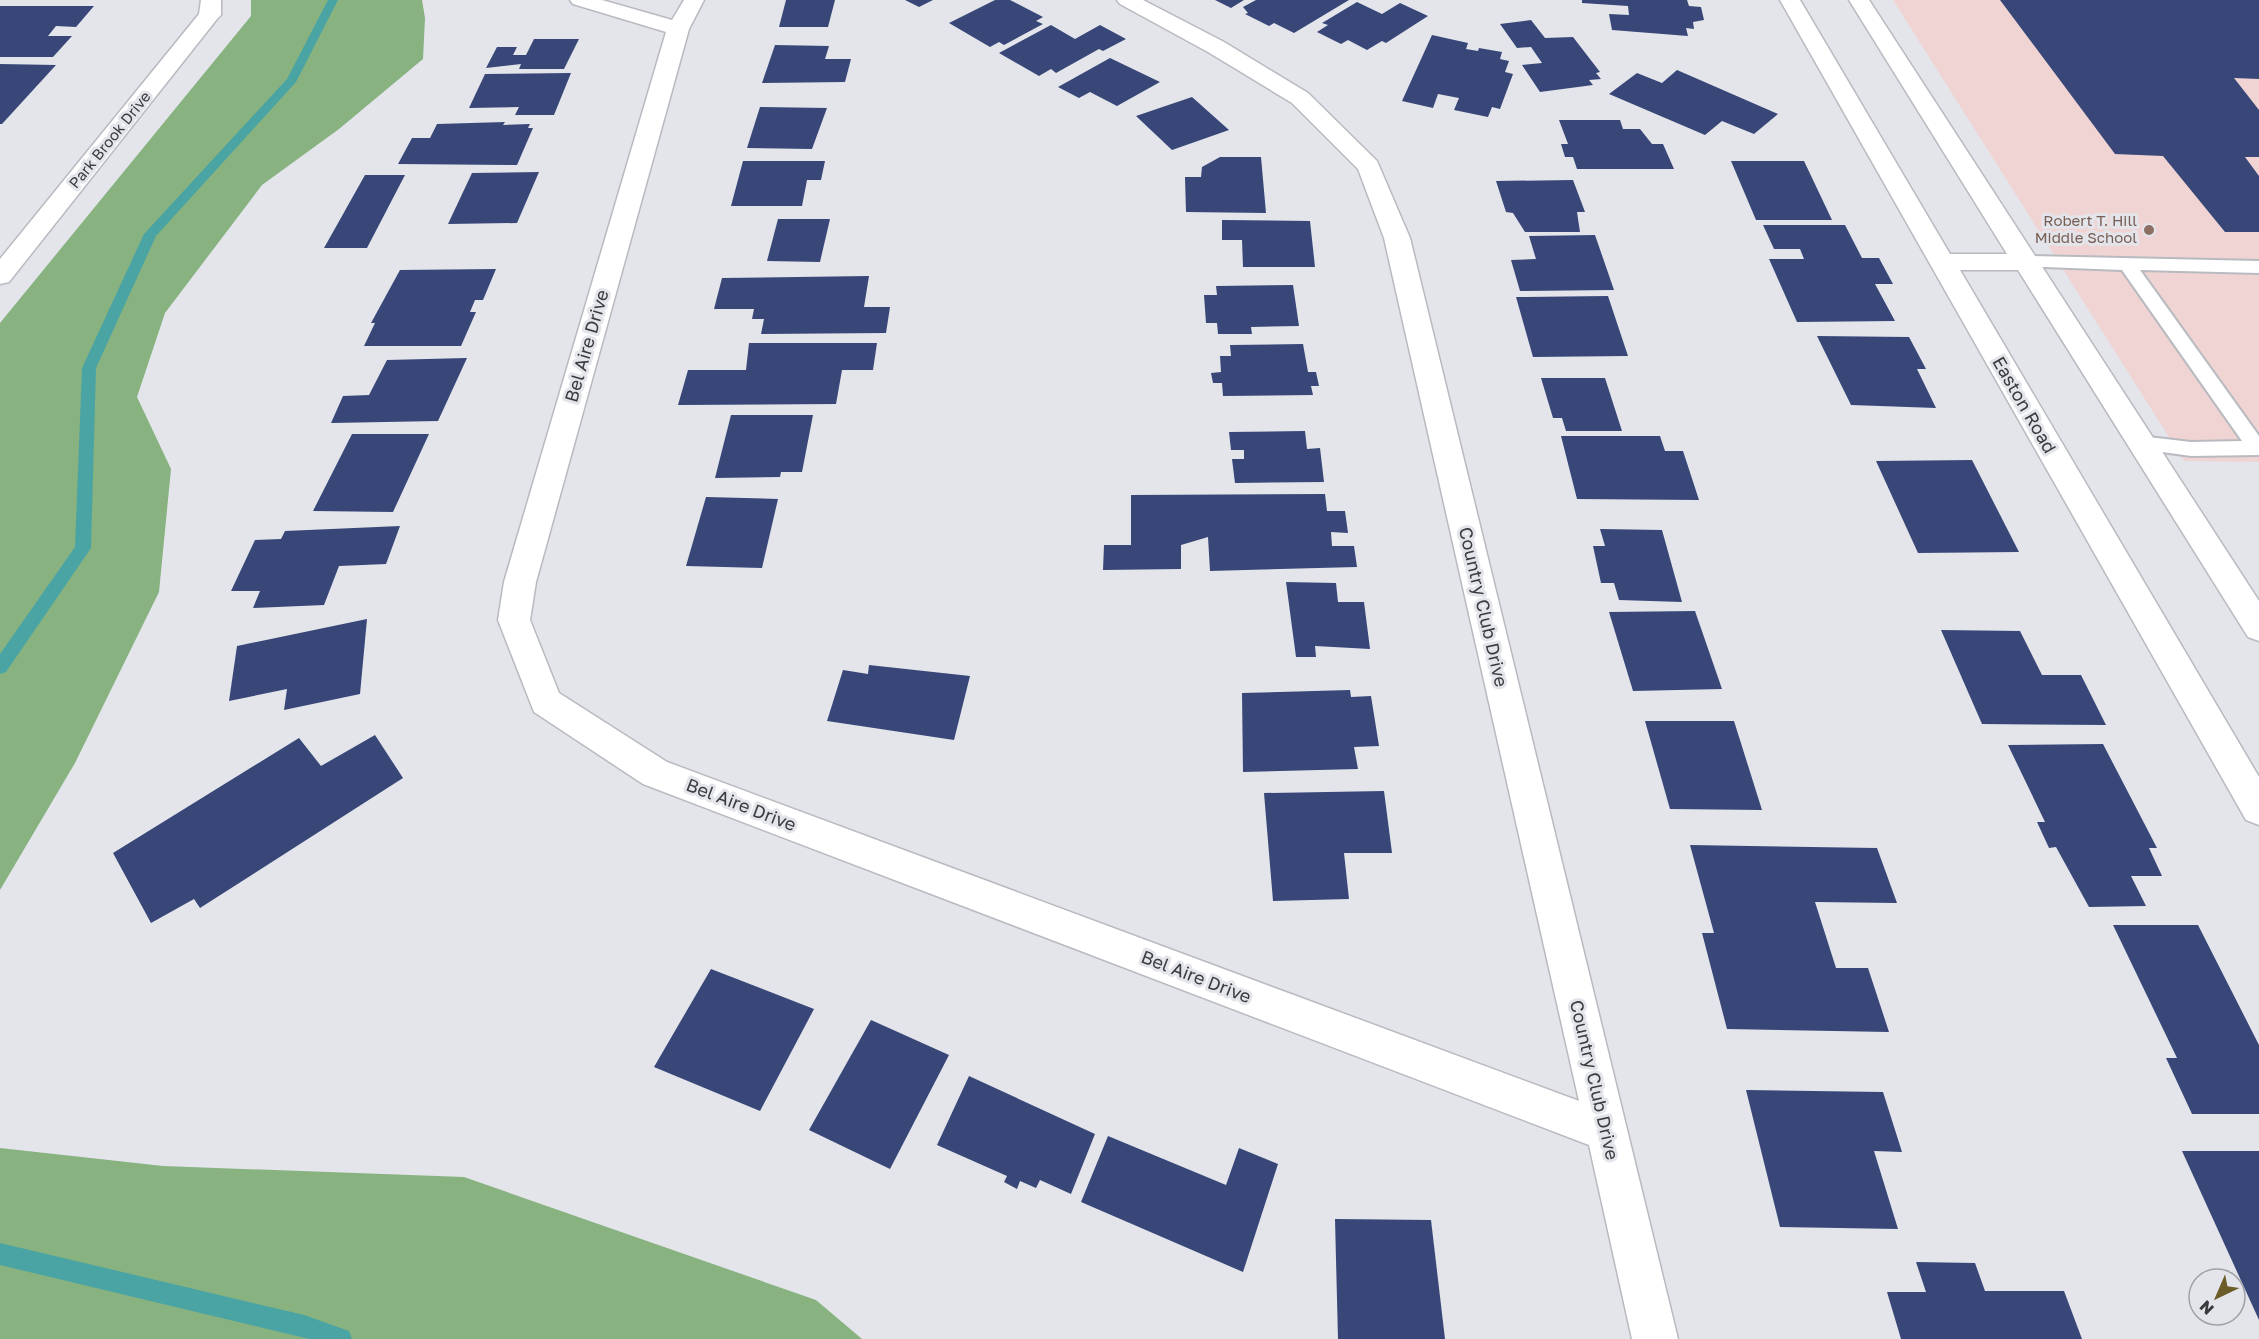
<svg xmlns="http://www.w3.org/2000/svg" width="2259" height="1339" font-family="'Golos Text',sans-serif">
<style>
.commercial{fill:#efd4d3}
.forest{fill:#88b280}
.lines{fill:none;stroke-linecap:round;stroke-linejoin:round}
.stream{fill:#4ba4a4;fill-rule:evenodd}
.building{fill:#384778}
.lane-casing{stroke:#b8bac0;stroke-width:4}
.street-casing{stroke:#b8bac0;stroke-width:3}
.secondary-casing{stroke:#b8bac0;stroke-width:3}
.lane{fill:#fff;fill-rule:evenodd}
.street{fill:#fff;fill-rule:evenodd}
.secondary{fill:#fff;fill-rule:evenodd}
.education-dot{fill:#8d6e63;stroke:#e3e5eb;stroke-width:2}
.labels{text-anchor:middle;stroke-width:6;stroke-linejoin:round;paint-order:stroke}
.far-street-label{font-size:15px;fill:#3a3b3d;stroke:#e3e5eb}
.far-education-label{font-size:15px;fill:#785e54;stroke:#e3e5eb;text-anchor:end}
.street-label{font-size:18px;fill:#3a3b3d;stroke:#e3e5eb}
</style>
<rect width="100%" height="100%" fill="#e3e5eb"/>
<!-- commercial -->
<path class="commercial" d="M1893,0H2259V462L2184,461Z"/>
<!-- forest -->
<g class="forest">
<path d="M251,0H422L425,18L423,59L339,129L262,185L165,313L137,397L171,469L159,592L75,763L0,890V323L251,16Z"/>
<path d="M0,1148L163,1166L464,1177L816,1300L862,1339H0Z"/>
</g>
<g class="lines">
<!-- stream -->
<g class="stream">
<path d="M328,0H338L296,82L156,236L96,368L91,548L6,672L0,674V654L75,547L82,368L144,234L287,79Z"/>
<path d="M0,1243L304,1315L349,1331L352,1339H309L0,1265Z"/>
</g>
</g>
<!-- building -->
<g class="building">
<path d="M786,0H835L828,27H779Z"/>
<path d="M905,0H933L919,7Z"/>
<path d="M995,0H1010L1043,17L1036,21L1043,24L1004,45L999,42L990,47L949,23Z"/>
<path d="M1215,0H1244L1231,8Z"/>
<path d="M1256,0H1349L1294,33L1274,23L1269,26L1245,14L1248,13L1243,7Z"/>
<path d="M1582,0H1687L1689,6L1701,7L1704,20L1693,22L1694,29L1686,28L1688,36L1612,30L1609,14L1629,15L1628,6L1582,3Z"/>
<path d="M2000,0H2259V79L2234,78L2259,110V157H2245L2259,176V232H2225L2163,156L2115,154Z"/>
<path d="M1357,2L1382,14L1400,3L1428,16L1386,43L1382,41L1367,50L1348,40L1341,44L1317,32L1328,25L1322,23Z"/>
<path d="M0,6H94L76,27L56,26L48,36H72L53,57H0Z"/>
<path d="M1531,20L1545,38L1573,37L1600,72L1596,73L1601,79L1589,80L1593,85L1540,92L1522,65L1542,63L1531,47L1517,48L1500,24Z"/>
<path d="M1051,25L1075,39L1100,25L1126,39L1103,51L1099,49L1056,73L1051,69L1039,76L999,53Z"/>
<path d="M1432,35L1468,43L1466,49L1478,51L1479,48L1502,52L1500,59L1509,61L1505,72L1513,74L1500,109L1492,107L1488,117L1454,110L1459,98L1438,94L1433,108L1402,101Z"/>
<path d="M534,39H579L564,69H519L521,64L486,68L497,47H517L513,55H526Z"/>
<path d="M775,45L829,46L825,59H851L845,82L762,83Z"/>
<path d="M1110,58L1160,82L1117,106L1090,92L1079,98L1058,87Z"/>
<path d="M0,64L56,65L2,124H0Z"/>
<path d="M1677,70L1778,114L1754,134L1722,121L1705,135L1609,94L1637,73L1662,83Z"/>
<path d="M571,73L554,115H515L519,107L469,108L485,74Z"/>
<path d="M1192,97L1229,130L1172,150L1136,116Z"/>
<path d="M760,107L827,108L812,149L747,148Z"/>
<path d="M1559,120H1620L1623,129H1640L1652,144H1663L1674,169H1577L1573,157H1565L1561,144H1568Z"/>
<path d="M505,122L503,125L530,124L528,128H533L517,165L398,164L412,138H430L437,124Z"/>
<path d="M1220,157H1261L1266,213L1186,212L1185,177H1201L1202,167Z"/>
<path d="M743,161H825L821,180H807L802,206H731Z"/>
<path d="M1731,161H1804L1832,220H1756Z"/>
<path d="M539,172L517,223L448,224L472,173Z"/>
<path d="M365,175H405L367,248H324Z"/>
<path d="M1573,180L1585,212H1577L1580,232H1525L1513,213L1506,212L1496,181Z"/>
<path d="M778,219H830L820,262L767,261Z"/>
<path d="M1222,220L1310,221L1315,267H1243L1242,240H1222Z"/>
<path d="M1763,225H1845L1862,258H1879L1893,284H1875L1895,321L1797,322L1769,259H1804L1800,249H1774Z"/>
<path d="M1595,235L1614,290L1520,291L1511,260L1536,259L1529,236Z"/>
<path d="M496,269L483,300H475L470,312H476L461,346H364L375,323H371L400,270Z"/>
<path d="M869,276L864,307H890L886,333L761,334L764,319H752L754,309H714L722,278Z"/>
<path d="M1293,285L1299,326L1251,327L1252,334H1218L1217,323H1206L1204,295H1217L1216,286Z"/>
<path d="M1608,296L1628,356L1533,357L1516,297Z"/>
<path d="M1817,336L1909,337L1926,369H1917L1936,408L1851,405Z"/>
<path d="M749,343H877L873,370H842L836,404L678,405L688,370H746Z"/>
<path d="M1303,344L1308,372H1316L1319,386H1311L1313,395L1223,396L1222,383H1213L1211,373L1221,372L1220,356H1231L1230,345Z"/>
<path d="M467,358L438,421L331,423L343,396L369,395L387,360Z"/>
<path d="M1541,378H1605L1622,431H1566L1562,418H1553Z"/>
<path d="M731,415H813L802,472H781L780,477L715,478Z"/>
<path d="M1305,431L1307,449L1320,448L1324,482L1235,483L1232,459H1244V450H1231L1229,432Z"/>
<path d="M352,434H429L393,512L313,511Z"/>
<path d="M1561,436H1660L1665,451H1683L1699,500L1577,499Z"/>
<path d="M1972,460L2019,552L1918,553L1876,461Z"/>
<path d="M1325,494L1327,511H1345L1348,533L1331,532L1332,546H1354L1357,567L1210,571L1208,537L1181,545V569L1103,570L1104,545H1131V495Z"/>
<path d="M706,497L778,499L762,568L686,566Z"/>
<path d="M400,526L386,564L339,566L324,605L253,608L260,591H231L255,540L281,539L285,531Z"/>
<path d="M1600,529L1662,530L1682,602L1619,600L1614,583H1601L1593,546H1605Z"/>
<path d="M1286,582L1336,583L1338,602H1364L1370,649L1315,646L1316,657H1296Z"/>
<path d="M1695,611L1722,689L1633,691L1609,612Z"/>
<path d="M367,619L360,694L284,710L287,689L229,701L237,646Z"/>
<path d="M1941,630L2020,631L2042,675H2081L2106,725L1982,724Z"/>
<path d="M869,665L970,676L954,740L827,721L843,670L868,674Z"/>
<path d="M1350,690L1351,697L1371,696L1379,746L1354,747L1358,769L1243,772L1242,693Z"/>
<path d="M1645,721H1734L1762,810L1670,809Z"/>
<path d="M375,735L403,778L200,908L194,899L151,923L113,853L299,738L321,766Z"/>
<path d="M2103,744L2157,848H2149L2162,876H2131L2146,906L2089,907L2056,847L2049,848L2037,822H2045L2008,745Z"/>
<path d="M1384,791L1392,853H1344L1349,899L1273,901L1264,793Z"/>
<path d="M1690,845L1877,848L1897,903L1815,902L1836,968H1868L1889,1032L1727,1029L1702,933H1714Z"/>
<path d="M2113,925H2198L2259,1045V1114H2192L2166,1058H2177Z"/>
<path d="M711,969L814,1009L760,1111L654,1067Z"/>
<path d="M871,1020L949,1055L890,1169L809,1130Z"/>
<path d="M969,1076L1095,1134L1071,1194L1040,1180L1036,1188L1020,1181L1017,1189L1004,1182L1007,1176L937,1145Z"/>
<path d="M1746,1090L1883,1092L1902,1152L1874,1151L1898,1229L1780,1227Z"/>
<path d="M1108,1136L1226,1185L1239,1148L1278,1164L1243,1272L1081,1202Z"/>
<path d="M2182,1151H2259V1320Z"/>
<path d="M1335,1219L1431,1220L1445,1339H1338Z"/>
<path d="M1916,1262L1975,1263L1985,1291H2064L2082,1339H1901L1887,1292H1926Z"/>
</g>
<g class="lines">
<!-- lane casing -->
<g class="lane-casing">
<path id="lane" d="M2027,256L2259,261V273L2140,270L2259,436V455L2191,456L2133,448L2130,443L2133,438L2140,436L2191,442L2242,441L2122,270L2021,266L2018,262L2021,258Z"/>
</g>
<!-- street casing -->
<g class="street-casing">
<g id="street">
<path d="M201,0H221V15L217,19L9,282L0,284V259L199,14Z"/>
<path d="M570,0H602L672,20L684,0H704L689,29L536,582L530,620L559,693L667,762L1579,1101L1384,238L1358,169L1292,103L1208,52L1120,4L1117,0H1143L1224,42L1308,93L1377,161L1410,238L1678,1339H1632L1589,1145L643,784L534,712L498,620L504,582L666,32L573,4Z"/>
</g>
</g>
<!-- secondary casing -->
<g class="secondary-casing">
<path id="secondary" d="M1780,0H1800L1950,254H2007L1849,0H1869L2259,601V641L2248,637L2018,270H1960L2259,777V825L2246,820Z"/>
</g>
<!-- lane -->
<use href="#lane" class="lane"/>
<!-- street -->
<use href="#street" class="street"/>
<!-- secondary -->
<use href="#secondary" class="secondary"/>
</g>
<!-- markers -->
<circle class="education-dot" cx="2149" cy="230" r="6"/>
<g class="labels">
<!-- far-street labels -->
<g class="far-street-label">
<text transform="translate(110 140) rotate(-51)" y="5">Park Brook Drive</text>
</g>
<!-- far-education labels -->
<g class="far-education-label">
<text x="2137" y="226">Robert T. Hill<tspan x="2137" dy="17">Middle School</tspan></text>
</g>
<!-- street labels -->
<g class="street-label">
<text transform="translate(587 346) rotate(-74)" y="6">Bel Aire Drive</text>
<text transform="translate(2024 405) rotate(60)" y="6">Easton Road</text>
<text transform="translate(1483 607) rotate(77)" y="6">Country Club Drive</text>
<text transform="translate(741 805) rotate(21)" y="6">Bel Aire Drive</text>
<text transform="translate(1196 977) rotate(21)" y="6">Bel Aire Drive</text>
<text transform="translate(1594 1080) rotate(77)" y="6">Country Club Drive</text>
</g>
</g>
<!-- north arrow -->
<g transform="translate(2217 1297) rotate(224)"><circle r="28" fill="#e3e5eb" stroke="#9fa1a5" stroke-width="1.5"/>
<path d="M0-4.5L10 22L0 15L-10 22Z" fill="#6c5c2a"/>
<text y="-9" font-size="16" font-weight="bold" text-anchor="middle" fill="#3a3b3d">N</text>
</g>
</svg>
